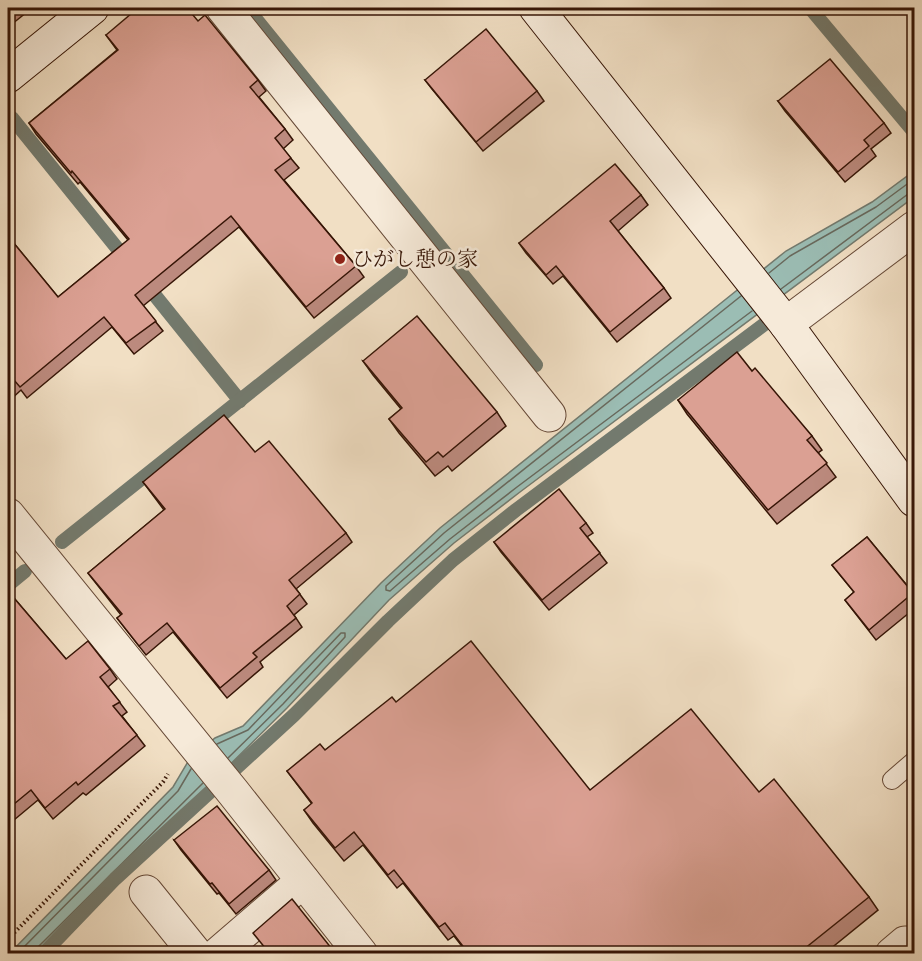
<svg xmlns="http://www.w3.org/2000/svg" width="922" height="961" font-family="'IM FELL French Canon','Noto Serif JP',serif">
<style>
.water{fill:#9bbdb4;stroke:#737a6e;stroke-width:1.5}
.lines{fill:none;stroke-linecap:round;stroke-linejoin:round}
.shore{stroke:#68695d;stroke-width:1.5}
.stream{stroke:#737a6e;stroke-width:14}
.lane-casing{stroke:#654836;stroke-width:20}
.street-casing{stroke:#654836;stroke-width:35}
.secondary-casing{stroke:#361506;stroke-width:35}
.path{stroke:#361506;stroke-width:4;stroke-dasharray:1.5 3;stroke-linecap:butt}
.lane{stroke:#f6ead9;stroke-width:18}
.street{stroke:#f6ead9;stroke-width:33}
.secondary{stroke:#f6ead9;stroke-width:33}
.wall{fill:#bc8a7e;stroke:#361506;stroke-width:1.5}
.building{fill:#dba093;stroke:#361506;stroke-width:1.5}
.poi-dot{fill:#8f2418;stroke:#f6ead9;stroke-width:2}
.labels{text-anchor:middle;stroke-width:5;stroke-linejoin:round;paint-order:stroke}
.poi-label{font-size:21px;fill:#361506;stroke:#f6ead9;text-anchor:start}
</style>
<rect width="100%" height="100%" fill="#f1dfc4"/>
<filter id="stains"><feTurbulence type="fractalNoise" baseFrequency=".00333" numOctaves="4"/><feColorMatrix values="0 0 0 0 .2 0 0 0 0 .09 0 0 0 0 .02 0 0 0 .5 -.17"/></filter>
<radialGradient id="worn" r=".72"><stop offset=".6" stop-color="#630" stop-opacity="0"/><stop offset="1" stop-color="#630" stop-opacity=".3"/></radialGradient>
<!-- water -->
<path class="water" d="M914,171V197L520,492L454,543L389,600L287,708L40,953L9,954L173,787L189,760L215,738L243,726L381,583L440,528L786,251L872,202Z"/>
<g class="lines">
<!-- shore -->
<g class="shore">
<path d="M769,273L790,256L876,207L914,179"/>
<path d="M781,289L908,194L914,192"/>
<path d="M741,296L444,533L386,586V590L390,591L450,539L517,487L752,311"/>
<path d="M217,744L248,730L341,633H345V637L283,704L228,758"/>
<path d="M17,954L178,791L191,769"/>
<path d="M36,954L38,947L203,783"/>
</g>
<!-- stream -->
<g class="stream">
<path d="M247,8L536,365"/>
<path d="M810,8L914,132"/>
<path d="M12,118L129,263"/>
<path d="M145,283L240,401"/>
<path d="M62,542L401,272"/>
<path d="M8,585L25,571"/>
<path d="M43,954L115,879L294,715L388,621L453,560L516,510L778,314"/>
</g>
<!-- lane casing -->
<g class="lane-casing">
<path id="lane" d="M892,780L914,761"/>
</g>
<!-- street casing -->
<g class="street-casing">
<g id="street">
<path d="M223,8L549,415"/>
<path d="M786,324L914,228"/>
<path d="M8,515L233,792L361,954"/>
<path d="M146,892L196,954"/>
<path d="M218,954L303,881"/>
<path d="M892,954L905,943L913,954"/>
</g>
</g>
<!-- secondary casing -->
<g class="secondary-casing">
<g id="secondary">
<path d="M536,8L786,324L914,500"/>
<path d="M8,76L92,8"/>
</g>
</g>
<!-- path -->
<path class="path" d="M8,939L163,782L168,774"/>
<!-- lane -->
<use href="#lane" class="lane"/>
<!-- street -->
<use href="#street" class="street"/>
<!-- secondary -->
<use href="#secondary" class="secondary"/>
</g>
<!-- wall -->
<g class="wall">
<path d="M8,8H32L12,24L8,19Z"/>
<path d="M198,21L258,80L266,91L259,97L285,129L293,140L283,149L299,168L284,180L356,266L364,277L314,318L239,227L143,306L163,331L134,354L112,327L27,398L21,390L8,402V236L58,297L128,240L80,182L78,184L36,134L29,123L117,50L106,35Z"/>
<path d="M425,80L537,91L544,101L483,151L432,89Z"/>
<path d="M778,101L884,123L891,133L871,149L876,156L845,182L785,111Z"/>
<path d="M641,195L648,205L618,231L664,288L671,298L617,342L563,276L553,284L526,253L519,243Z"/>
<path d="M363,361L497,412L506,426L452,471L448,466L435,476L399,433L389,419L401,409L373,375Z"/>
<path d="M752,371L812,436L822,450L818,453L836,477L777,524L687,414L678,400Z"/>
<path d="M255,452L346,533L352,542L296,589L307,604L294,615L302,627L260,662L263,667L227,698L173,632L146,655L117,618L121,615L88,573L164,510L143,482Z"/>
<path d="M586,523L593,533L587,537L607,563L549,610L501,552L494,542Z"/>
<path d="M867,537L915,595V608L876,640L845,600L854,592L832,565Z"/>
<path d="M8,591L66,659L110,669L117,679L108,687L127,712L122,716L145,746L86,795L83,793L53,819L38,800L8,825Z"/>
<path d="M396,702L590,790L759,792L869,897L878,910L824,954H468L454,936L448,940L403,883L397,888L363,845L344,861L313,823L304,810L312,804L287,771L325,750Z"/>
<path d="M174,840L269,870L276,880L236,914L219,893L217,894L181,850Z"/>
</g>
<!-- building -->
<g class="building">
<path d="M8,8H15L8,13Z"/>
<path d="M138,8H187L198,21L205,15L258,80L250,87L285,129L275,138L291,158L275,170L356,266L306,307L231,216L135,295L156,321L126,343L104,317L20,387L14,380L8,385V236L58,297L129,239L72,171L71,173L29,123L118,50L106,35Z"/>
<path d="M486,29L537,91L476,142L425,80Z"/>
<path d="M830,59L884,123L864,140L869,146L838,172L778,101Z"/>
<path d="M615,164L641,195L610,221L664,288L610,332L556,266L546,275L519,243Z"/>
<path d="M417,316L497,412L443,457L438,452L426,462L389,419L402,408L363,361Z"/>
<path d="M737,352L752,371L755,368L812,436L807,440L827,463L768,510L678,400Z"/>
<path d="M224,415L255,452L269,441L346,533L289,580L300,594L287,606L296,618L253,653L257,657L220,688L167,623L139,646L117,618L122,614L88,573L165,509L143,482Z"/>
<path d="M559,489L586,523L580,528L600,553L542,600L494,542Z"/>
<path d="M867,537L913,593L869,630L845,600L854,592L832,565Z"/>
<path d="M8,591L66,659L88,641L110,669L100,677L120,702L113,706L137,735L78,785L76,782L45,808L31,790L8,809Z"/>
<path d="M471,641L590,790L691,709L759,792L774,779L869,897L804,949L802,947L793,954H469L445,923L439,927L394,870L388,875L354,832L335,848L304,810L312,803L287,771L320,744L325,750L392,697L396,702Z"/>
<path d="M217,806L269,870L229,904L212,883L210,884L174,840Z"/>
<path d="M292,899L336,954H270L253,933Z"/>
</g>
<!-- markers -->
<circle class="poi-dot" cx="340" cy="259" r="6"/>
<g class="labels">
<!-- poi labels -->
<g class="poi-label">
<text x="352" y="266">ひがし憩の家</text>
</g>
</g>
<!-- margin -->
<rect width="922" height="961" fill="none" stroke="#f1dfc4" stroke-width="30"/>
<rect x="9" y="9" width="904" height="943" fill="none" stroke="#361506" stroke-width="3"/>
<rect x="15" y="15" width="892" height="931" fill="none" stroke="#361506" stroke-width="1.5"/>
<rect width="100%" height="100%" filter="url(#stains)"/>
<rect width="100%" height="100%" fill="url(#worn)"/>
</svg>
